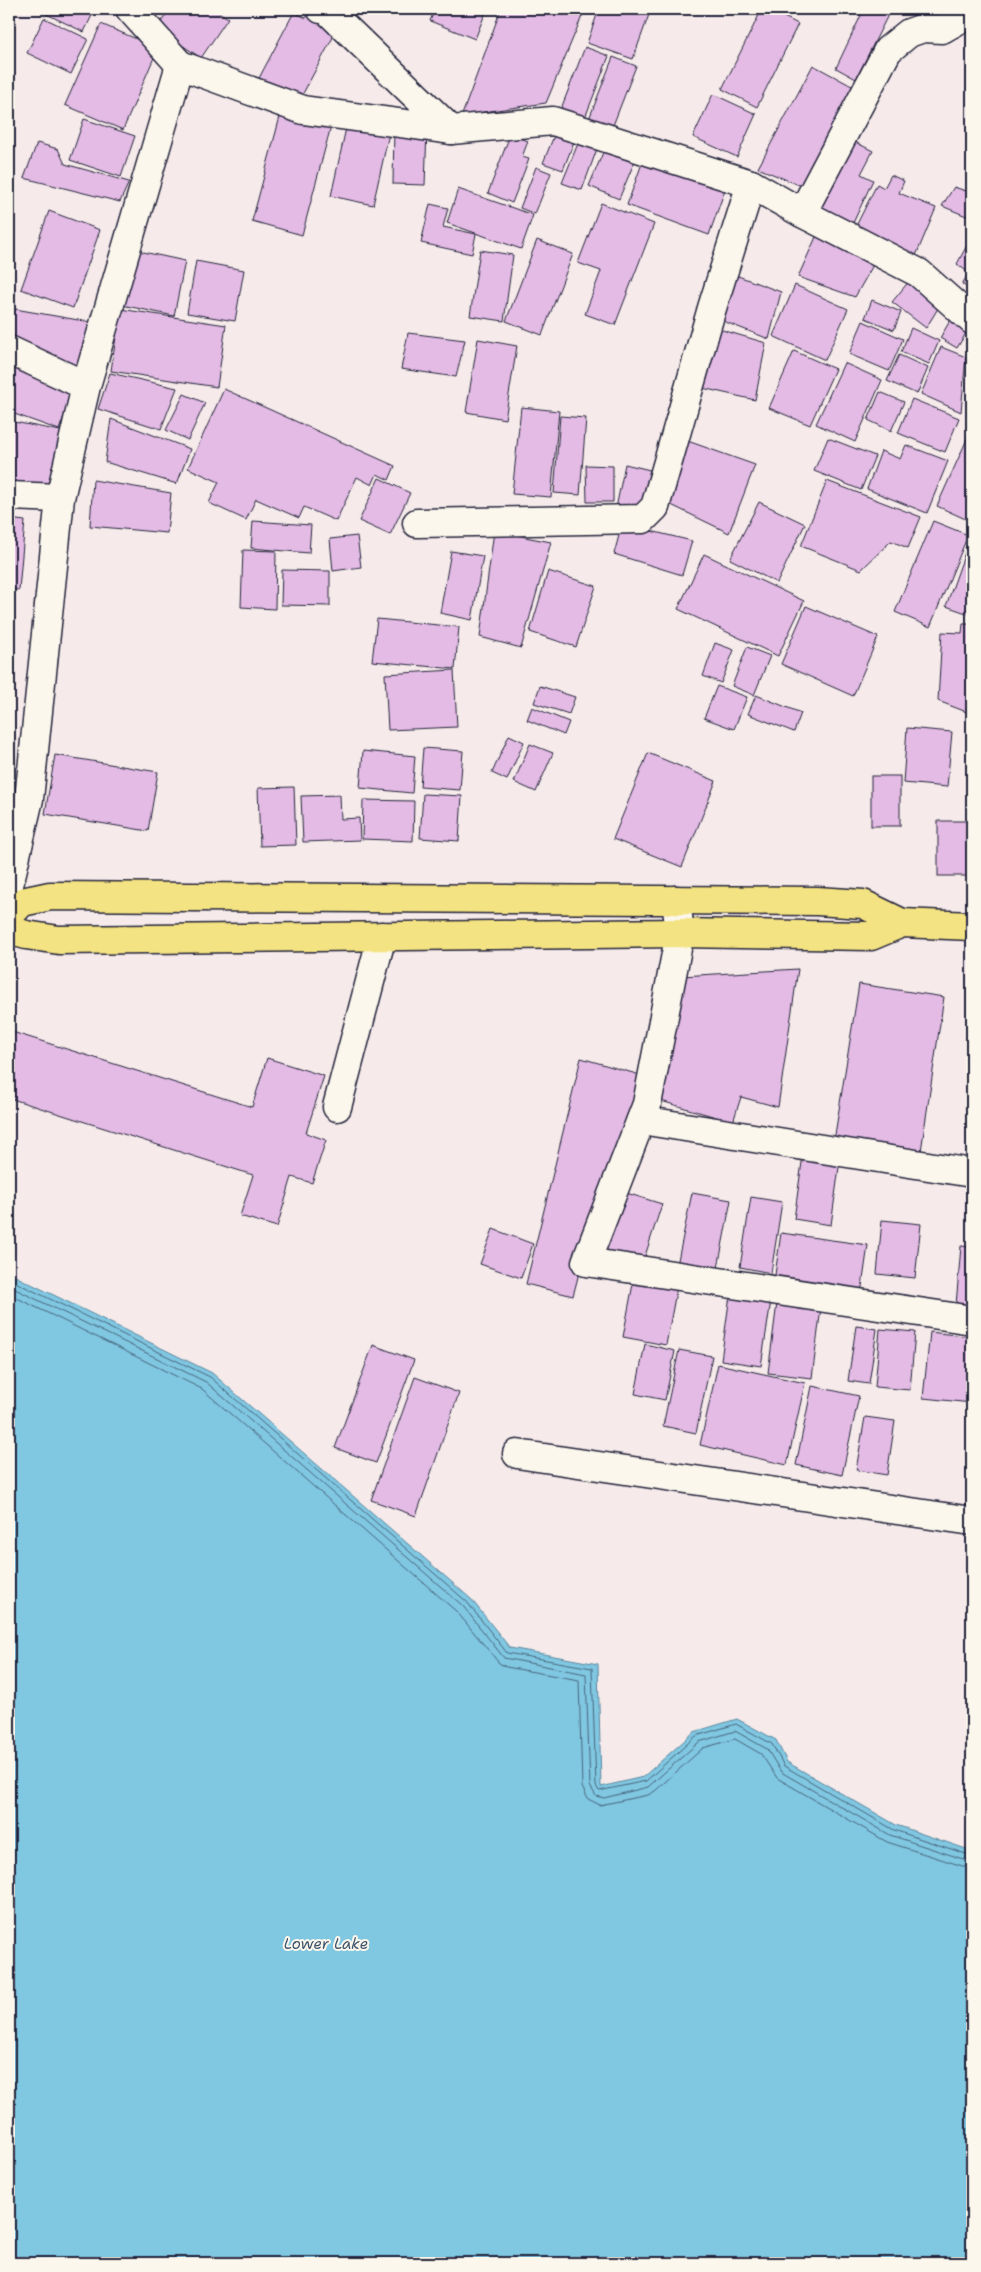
<svg xmlns="http://www.w3.org/2000/svg" width="981" height="2272" font-family="'Shantell Sans',sans-serif">
<style>
.water{fill:#80c7e1;stroke:#5a859f}
.lines{fill:none;stroke-linecap:round;stroke-linejoin:round}
.shore{stroke:#48647d;stroke-width:1}
.building{fill:#e3bbe4;stroke:#22223b}
.minor-casing{stroke:#22223b;stroke-width:31}
.major-casing{stroke:#22223b;stroke-width:31}
.minor{stroke:#fbf7ec;stroke-width:28}
.major{stroke:#f4e382;stroke-width:28}
.labels{text-anchor:middle;stroke-width:4;stroke-linejoin:round;paint-order:stroke}
.water-label{font-size:15px;font-style:italic;fill:#3e546d;stroke:#fbf7ec}
</style>
<rect width="100%" height="100%" fill="#f6ebea"/>
<filter id="ink" filterUnits="userSpaceOnUse"><feTurbulence type="fractalNoise" baseFrequency=".02" numOctaves="2"/><feDisplacementMap in="SourceGraphic" scale="10" xChannelSelector="R" yChannelSelector="G"/><feConvolveMatrix kernelMatrix="1 2 1 2 8 2 1 2 1" color-interpolation-filters="sRGB"/></filter>
<g filter="url(#ink)">
<!-- water -->
<path class="water" d="M9,1273L212,1373L471,1599L510,1648L598,1664L601,1787L643,1777L694,1732L737,1719L776,1740L787,1762L896,1825L972,1851V2263H9Z"/>
<g class="lines">
<!-- shore -->
<g class="shore">
<path d="M9,1279L210,1377L467,1602L507,1653L592,1668L596,1786L599,1791L646,1781L696,1736L736,1724L772,1744L784,1766L894,1830L972,1856"/>
<path d="M9,1286L206,1382L463,1606L504,1658L586,1674L590,1786L596,1796L604,1798L648,1787L699,1742L735,1731L767,1749L781,1772L890,1835L972,1862"/>
<path d="M9,1294L202,1389L457,1612L499,1663L506,1667L579,1680L582,1787L588,1799L600,1805L648,1795L655,1791L703,1748L735,1739L761,1754L777,1778L887,1842L972,1869"/>
</g>
</g>
<!-- building -->
<g class="building">
<path d="M36,9H95L84,32Z"/>
<path d="M170,9H214L228,18L201,58L157,28Z"/>
<path d="M435,9H487L475,39L430,21Z"/>
<path d="M501,9H585L546,103L462,115Z"/>
<path d="M599,9H651L633,59L587,43Z"/>
<path d="M762,9H768L798,24L757,107L722,89Z"/>
<path d="M832,9H849L846,15Z"/>
<path d="M864,9H875L888,15L856,79L836,68Z"/>
<path d="M914,9H940L938,15Z"/>
<path d="M310,11L339,26L299,101L258,80L294,12L306,18Z"/>
<path d="M44,18L88,39L71,74L27,53Z"/>
<path d="M101,24L158,48L123,130L65,105Z"/>
<path d="M585,47L609,56L581,128L557,119Z"/>
<path d="M613,57L636,66L612,128L589,119Z"/>
<path d="M813,65L861,91L804,187L758,168Z"/>
<path d="M713,94L756,114L737,157L693,137Z"/>
<path d="M281,113L331,126L302,235L252,221Z"/>
<path d="M84,119L135,136L121,177L70,160Z"/>
<path d="M348,119L390,129L373,205L331,196Z"/>
<path d="M558,126L577,134L563,170L543,163Z"/>
<path d="M394,128L427,129L425,185L393,184Z"/>
<path d="M510,135L528,141L522,157L529,159L512,203L488,193Z"/>
<path d="M851,140L873,151L861,174L873,180L853,223L815,204Z"/>
<path d="M579,141L597,149L582,190L562,183Z"/>
<path d="M37,143L58,149L65,164L129,182L120,202L24,178Z"/>
<path d="M604,150L634,163L619,199L589,186Z"/>
<path d="M645,155L727,184L709,235L627,205Z"/>
<path d="M536,167L551,173L535,214L520,208Z"/>
<path d="M891,175L904,181L899,193L936,208L915,258L855,228L877,184L884,188Z"/>
<path d="M954,187L972,193L971,218L942,206Z"/>
<path d="M458,189L533,215L521,249L447,223Z"/>
<path d="M601,203L654,224L615,325L585,314L601,271L578,263Z"/>
<path d="M430,204L448,208L443,227L476,234L472,254L421,243Z"/>
<path d="M49,211L100,230L73,308L21,289Z"/>
<path d="M820,228L877,258L855,297L798,277Z"/>
<path d="M972,236V291L962,284L969,273L957,264Z"/>
<path d="M537,240L573,254L542,335L506,321Z"/>
<path d="M134,250L185,261L174,316L122,305Z"/>
<path d="M480,250L513,255L504,321L470,316Z"/>
<path d="M196,261L244,270L235,321L187,313Z"/>
<path d="M730,273L781,292L769,339L715,318Z"/>
<path d="M910,280L940,305L926,328L892,302Z"/>
<path d="M795,285L848,309L825,360L773,336Z"/>
<path d="M872,300L901,312L894,330L865,318Z"/>
<path d="M15,309L90,322L79,370L9,344V332Z"/>
<path d="M120,309L226,325L217,387L111,371Z"/>
<path d="M951,319L968,330L957,348L940,338Z"/>
<path d="M863,321L903,339L889,371L849,354Z"/>
<path d="M712,327L766,343L755,400L698,387Z"/>
<path d="M911,328L939,341L929,364L901,352Z"/>
<path d="M408,333L465,340L456,377L401,369Z"/>
<path d="M478,339L517,346L505,419L466,412Z"/>
<path d="M941,347L966,357L961,412L921,394Z"/>
<path d="M794,351L835,369L810,425L769,408Z"/>
<path d="M899,355L928,368L917,394L887,381Z"/>
<path d="M844,363L882,380L855,442L816,424Z"/>
<path d="M9,366L74,388L59,430L9,412Z"/>
<path d="M110,373L177,388L161,429L98,409Z"/>
<path d="M224,389L395,466L389,480L377,474L372,485L357,477L336,521L304,507L299,518L256,499L246,520L209,503L219,482L188,468Z"/>
<path d="M880,392L904,402L891,431L868,420Z"/>
<path d="M184,394L205,403L188,440L166,430Z"/>
<path d="M912,399L959,418L945,452L898,433Z"/>
<path d="M521,407L559,411L551,497L512,494Z"/>
<path d="M560,416L586,418L580,495L554,493Z"/>
<path d="M111,419L190,449L177,484L105,462Z"/>
<path d="M9,421L66,432L55,489L9,481Z"/>
<path d="M972,428V522L937,506Z"/>
<path d="M828,438L875,456L861,490L814,471Z"/>
<path d="M682,439L755,465L729,533L663,501Z"/>
<path d="M906,445L948,461L927,513L867,489L881,451L900,459Z"/>
<path d="M625,464L650,470L640,514L616,508Z"/>
<path d="M586,465L613,466V502H587Z"/>
<path d="M379,478L410,493L390,535L359,521Z"/>
<path d="M93,480L171,493L167,533L90,526Z"/>
<path d="M827,481L921,517L908,548L891,541L861,570L801,546Z"/>
<path d="M759,502L805,524L777,583L730,559Z"/>
<path d="M9,519L25,521L19,590L9,589Z"/>
<path d="M253,521L311,525L309,553L251,548Z"/>
<path d="M933,521L968,535L930,627L895,612Z"/>
<path d="M622,524L692,541L682,575L614,554Z"/>
<path d="M494,531L551,542L521,648L480,637Z"/>
<path d="M972,533V615L946,606Z"/>
<path d="M357,536L361,567L333,571L330,539Z"/>
<path d="M243,550L276,551L275,609L241,607Z"/>
<path d="M451,551L483,556L472,620L440,613Z"/>
<path d="M704,554L804,601L778,656L678,609Z"/>
<path d="M282,570L330,571V606L281,605Z"/>
<path d="M548,571L596,586L576,647L530,632Z"/>
<path d="M806,606L878,637L853,696L781,664Z"/>
<path d="M377,619L459,627L455,669L372,661Z"/>
<path d="M963,624H972V714L938,701L942,632L962,633Z"/>
<path d="M715,643L734,650L721,683L703,676Z"/>
<path d="M747,647L770,656L754,695L732,686Z"/>
<path d="M454,670L457,727L388,730L385,674Z"/>
<path d="M540,686L575,697L569,714L534,703Z"/>
<path d="M717,686L747,697L734,729L704,718Z"/>
<path d="M756,695L801,713L794,732L748,714Z"/>
<path d="M532,707L569,722L564,735L527,720Z"/>
<path d="M907,728L952,732L947,787L903,783Z"/>
<path d="M509,735L524,742L507,780L492,773Z"/>
<path d="M530,744L553,753L536,792L514,782Z"/>
<path d="M423,748L463,751L460,790L420,787Z"/>
<path d="M363,751L415,756L412,793L360,788Z"/>
<path d="M648,753L716,781L682,867L613,839Z"/>
<path d="M55,755L158,772L148,831L45,814Z"/>
<rect x="871" y="776" width="29" height="50"/>
<path d="M294,787L296,845L260,846L258,788Z"/>
<path d="M423,794L462,796L459,841L420,838Z"/>
<path d="M340,795L341,819L359,818L360,840L303,842L301,796Z"/>
<path d="M363,800L414,801L413,841L362,839Z"/>
<rect x="938" y="821" width="34" height="55"/>
<path d="M798,969L778,1107L741,1097L733,1122L661,1101L682,976Z"/>
<path d="M859,984L944,997L921,1151L834,1141Z"/>
<path d="M9,1031L252,1107L267,1058L324,1076L306,1133L326,1140L312,1183L292,1177L277,1227L240,1216L253,1175L9,1098Z"/>
<path d="M581,1058L647,1077L603,1182L573,1296L526,1284Z"/>
<path d="M803,1155L840,1160L831,1225L794,1219Z"/>
<path d="M620,1191L662,1204L643,1262L601,1253Z"/>
<path d="M692,1193L731,1200L717,1273L677,1265Z"/>
<path d="M751,1197L782,1202L771,1273L740,1267Z"/>
<path d="M882,1220L921,1224L915,1278L877,1274Z"/>
<path d="M493,1229L533,1244L521,1278L480,1264Z"/>
<path d="M781,1233L868,1245L861,1294L774,1282Z"/>
<path d="M961,1246L972,1247V1306L956,1305Z"/>
<path d="M635,1273L678,1281L666,1345L623,1337Z"/>
<path d="M731,1288L772,1294L761,1366L721,1360Z"/>
<path d="M778,1295L822,1300L812,1378L768,1373Z"/>
<path d="M856,1326L877,1329L869,1384L848,1381Z"/>
<path d="M880,1329L915,1332L910,1390L875,1387Z"/>
<path d="M930,1332L972,1337V1403L923,1398Z"/>
<path d="M645,1344L675,1351L665,1400L635,1394Z"/>
<path d="M373,1345L414,1360L376,1463L335,1448Z"/>
<path d="M679,1350L712,1356L696,1433L663,1426Z"/>
<path d="M718,1364L805,1383L787,1465L700,1445Z"/>
<path d="M415,1377L459,1393L416,1516L371,1500Z"/>
<path d="M812,1386L859,1396L842,1475L796,1465Z"/>
<path d="M865,1417L895,1421L887,1475L856,1470Z"/>
</g>
<g class="lines">
<!-- minor casing -->
<g class="minor-casing">
<g id="minor">
<path d="M321,9L327,10L451,130"/>
<path d="M180,65L303,110L451,130L553,121L751,184L802,213L919,273L972,320"/>
<path d="M802,213L888,50L909,33L923,28L942,29L972,12"/>
<path d="M9,350L86,386"/>
<path d="M9,496L60,498"/>
<path d="M417,523L643,519L655,507L712,308L751,184"/>
<path d="M9,885L29,799L60,498L86,386L180,65L130,9"/>
<path d="M676,900L680,933L647,1104L586,1262L972,1320"/>
<path d="M337,1107L382,936"/>
<path d="M641,1120L972,1173"/>
<path d="M517,1454L972,1521"/>
</g>
</g>
<!-- major casing -->
<g class="major-casing">
<g id="major">
<path d="M9,916L22,902L50,896L817,901L863,904L902,923L972,926"/>
<path d="M9,930L26,935L59,940L680,933L871,936L902,923"/>
</g>
</g>
<!-- minor -->
<use href="#minor" class="minor"/>
<!-- major -->
<use href="#major" class="major"/>
</g>
</g>
<g class="labels">
<!-- water labels -->
<g class="water-label">
<text x="326" y="1949">Lower Lake</text>
</g>
</g>
<!-- margin -->
<rect width="981" height="2272" fill="none" stroke="#fbf7ec" stroke-width="30"/>
<rect x="15" y="15" width="951" height="2242" fill="none" stroke="#22223b" stroke-width="2" filter="url(#ink)"/>
</svg>
